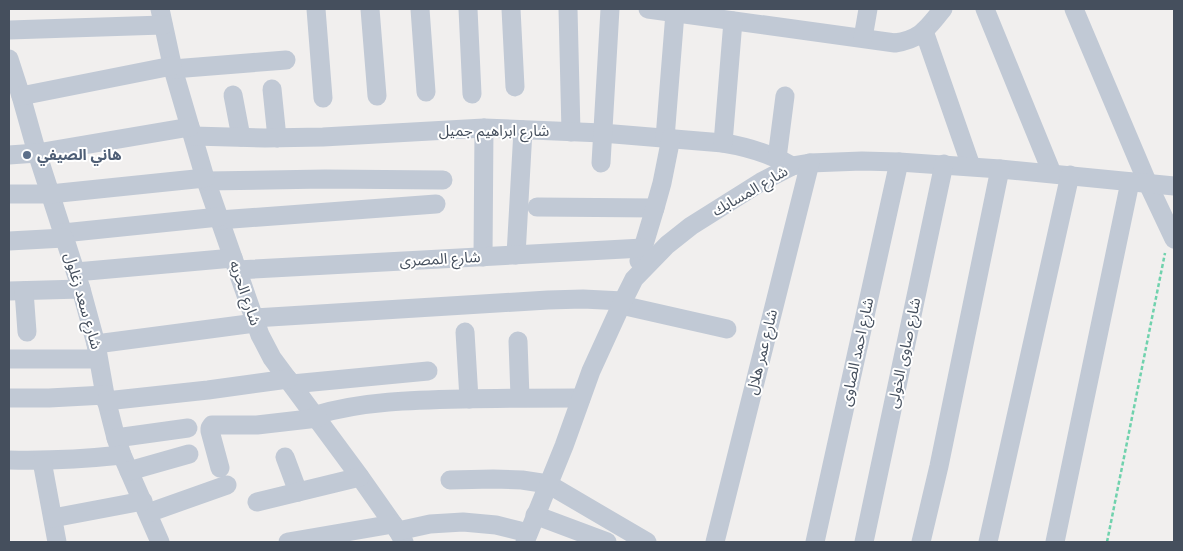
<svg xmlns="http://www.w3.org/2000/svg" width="1183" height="551" font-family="'PT Sans','Noto Sans Arabic',sans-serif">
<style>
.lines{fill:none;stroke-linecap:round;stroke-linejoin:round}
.path{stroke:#70d2ad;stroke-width:2.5;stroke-dasharray:4 2.5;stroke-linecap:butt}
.minor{stroke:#c1c9d5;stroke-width:19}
.service-dot{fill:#5c6f8a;stroke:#fff;stroke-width:2}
.labels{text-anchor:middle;stroke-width:4;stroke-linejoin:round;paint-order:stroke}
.street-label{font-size:15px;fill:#454f5d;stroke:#fff}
.service-label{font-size:15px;font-weight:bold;fill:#4e5e75;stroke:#fff;text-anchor:start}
</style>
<rect width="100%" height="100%" fill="#f1efee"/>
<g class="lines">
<!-- path -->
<path class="path" d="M1107,542L1165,253"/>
<!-- minor -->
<g class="minor">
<path d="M160,9L173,69L205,178L260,335L272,358L360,477L398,531L404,542"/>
<path d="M316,9L323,98"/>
<path d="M370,9L377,96"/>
<path d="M420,9L426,92"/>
<path d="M468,9L472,94"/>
<path d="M511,9L515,87"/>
<path d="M568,9L571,132"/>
<path d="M648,9L895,43C922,39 927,28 943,9"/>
<path d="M985,9L1052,173"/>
<path d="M1074,9L1148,184L1174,239"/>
<path d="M9,30L163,25"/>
<path d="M924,31L971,166"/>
<path d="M863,38L868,9"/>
<path d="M9,59L21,96L37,153L81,289L96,344L105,395L116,438L122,455L160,542"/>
<path d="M173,69L286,60"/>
<path d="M272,89L277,138"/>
<path d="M233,95L241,137"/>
<path d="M21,96L172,66"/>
<path d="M193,136L265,138L323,137L484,128L602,133L723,143C748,147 769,153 792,166"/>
<path d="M665,138L675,13"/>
<path d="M723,143L733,21"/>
<path d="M9,155L37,153L190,127"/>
<path d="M777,158L785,96"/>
<path d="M601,163L610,9"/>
<path d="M207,181L325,179L443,180"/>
<path d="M9,194H50L205,178"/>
<path d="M537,207L655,208"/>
<path d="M219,220L436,204"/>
<path d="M63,233L219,217"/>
<path d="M9,241L64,238"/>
<path d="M516,255L523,130"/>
<path d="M483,257L484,128"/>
<path d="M639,261L655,208L662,183L671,138"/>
<path d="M237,270L643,248"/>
<path d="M76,272L233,258"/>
<path d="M9,291L81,289"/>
<path d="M24,291L27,332"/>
<path d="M621,305L727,329"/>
<path d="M254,318L548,300L583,299L623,301"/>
<path d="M465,332L469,399"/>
<path d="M518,341L520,397"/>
<path d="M96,344L256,323"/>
<path d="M9,359H98"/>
<path d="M292,384L428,371"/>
<path d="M9,398H49L105,395"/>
<path d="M106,401L208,390L288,379"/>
<path d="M316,415C363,401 414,400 463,399C502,398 541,398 581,398"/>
<path d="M116,438L188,428"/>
<path d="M285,457L298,492"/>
<path d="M9,460C47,461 84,459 122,455"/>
<path d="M42,461L57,542"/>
<path d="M220,468L210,431V428L212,425H257L318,418"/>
<path d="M129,471L189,454"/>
<path d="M450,480L493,479L522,480L548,484L647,542"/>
<path d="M257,502L360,477"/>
<path d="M148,513L227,485"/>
<path d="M535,515L607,542"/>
<path d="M53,518L143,501"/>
<path d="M398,531L430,524L463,522L496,525L528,533"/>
<path d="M288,542L393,524"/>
<path d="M525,542L564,446L591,371L623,301L634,279L667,245L691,226L761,182L792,166L810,163L862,161L899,162L1000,169L1174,186"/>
<path d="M715,542L810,163"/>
<path d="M815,542L899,162"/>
<path d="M864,542L944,164"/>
<path d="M921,542L939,466L1000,169"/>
<path d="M988,542L1070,175"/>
<path d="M1055,542L1130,182"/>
</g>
</g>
<!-- markers -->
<circle class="service-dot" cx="27" cy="155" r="5"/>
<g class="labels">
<!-- street labels -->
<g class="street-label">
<text x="494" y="136">شارع ابراهيم جميل</text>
<text transform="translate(750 191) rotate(-30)" y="5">شارع المسابك</text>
<text transform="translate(440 259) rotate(-3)" y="5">شارع المصرى</text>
<text transform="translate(245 293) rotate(71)" y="5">شارع الحريه</text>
<text transform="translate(83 301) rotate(74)" y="5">شارع سعد زغلول</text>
<text transform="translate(762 352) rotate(-76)" y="5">شارع عمر هلال</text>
<text transform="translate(857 352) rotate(-78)" y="5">شارع احمد الصاوى</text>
<text transform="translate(904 353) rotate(-78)" y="5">شارع صاوى الخولى</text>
</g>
<!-- service labels -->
<g class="service-label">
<text x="37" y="160">هاني الصيفي</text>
</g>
</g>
<!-- border -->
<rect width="1183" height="551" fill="none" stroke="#454f5d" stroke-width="20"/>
</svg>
